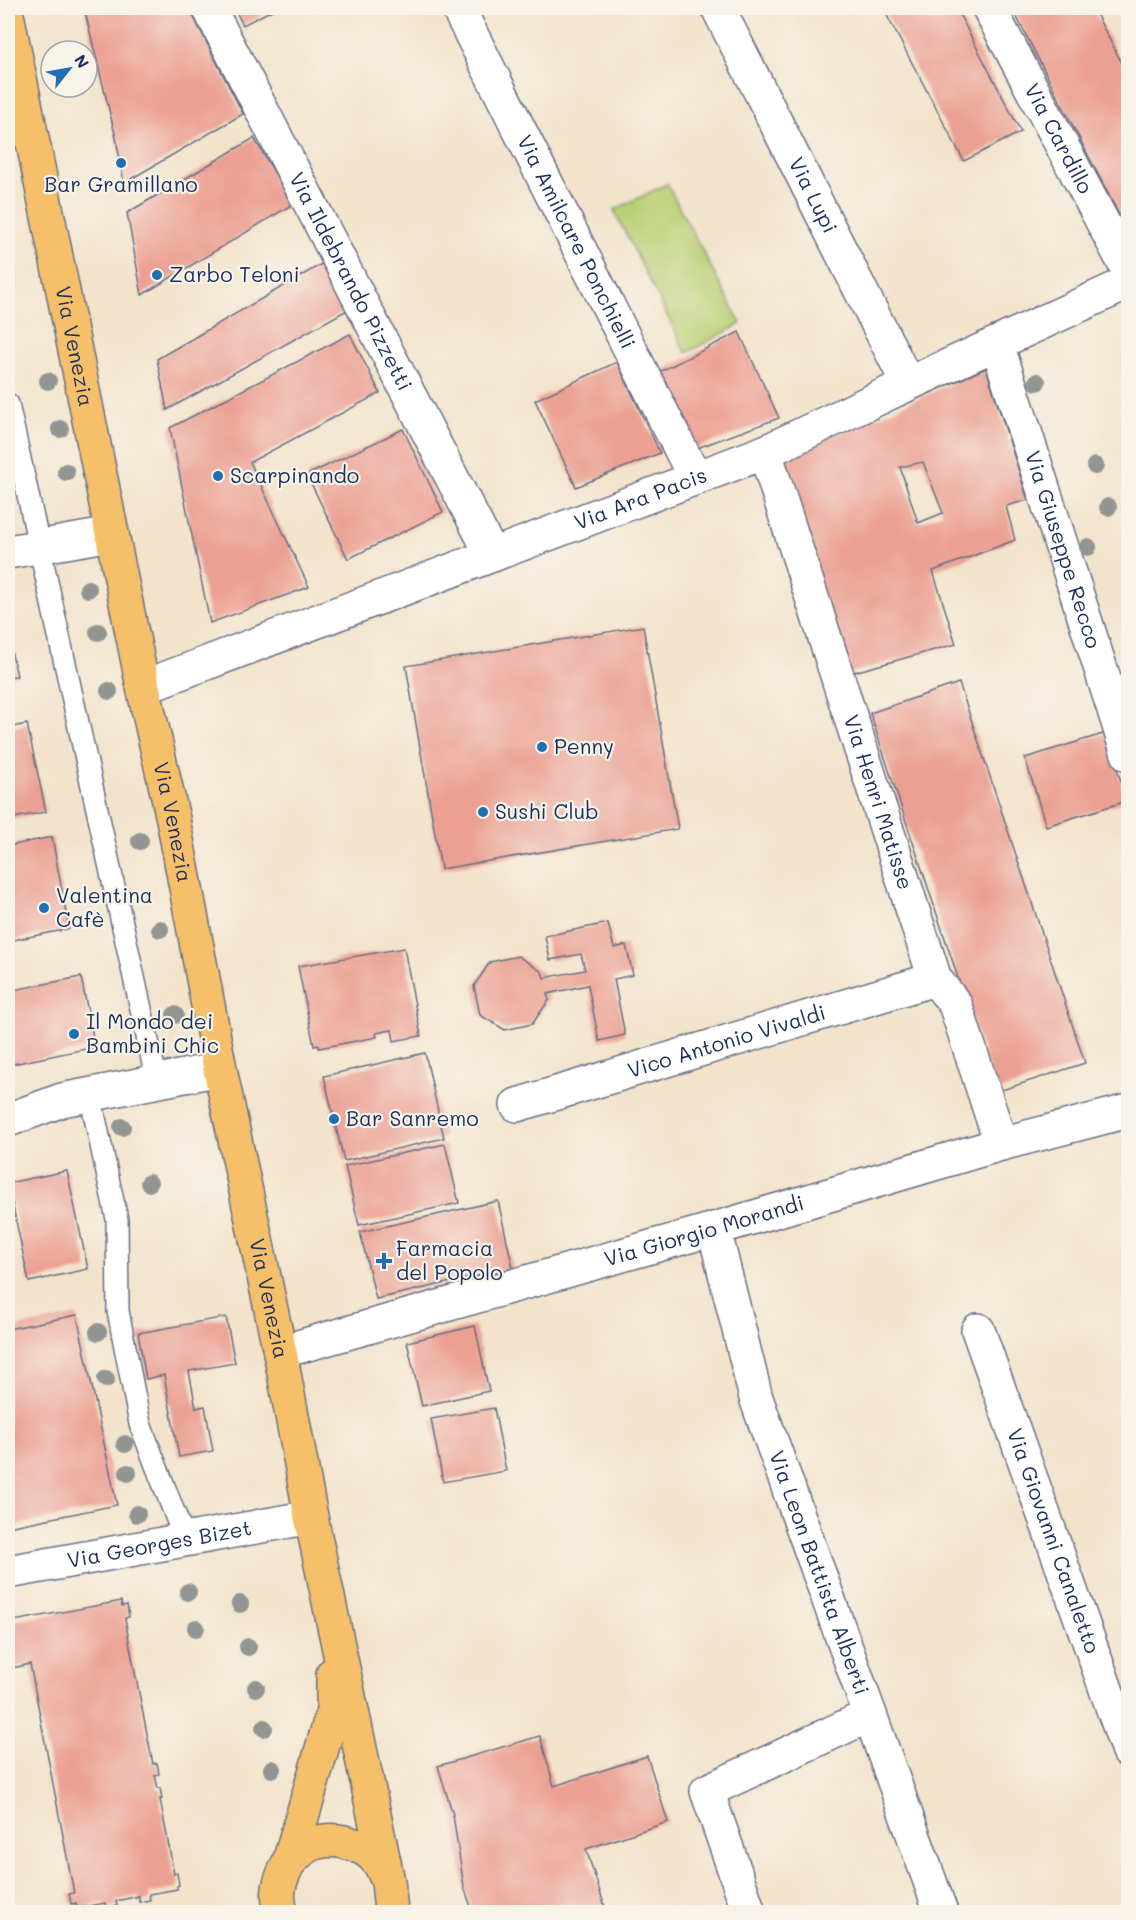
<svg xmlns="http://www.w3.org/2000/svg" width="1136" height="1920" font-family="Mali,sans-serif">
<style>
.green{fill:#b9cf73;stroke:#6a7f68;stroke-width:1.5}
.building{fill:#eba093;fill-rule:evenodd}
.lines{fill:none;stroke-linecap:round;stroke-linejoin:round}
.service-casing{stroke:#676e84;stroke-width:24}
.minor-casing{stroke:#676e84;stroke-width:36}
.primary-casing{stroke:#676e84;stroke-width:36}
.service{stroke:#fff;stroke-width:21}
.minor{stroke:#fff;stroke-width:33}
.primary{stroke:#f6c06b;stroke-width:33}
.tree{fill:#929692}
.poi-dot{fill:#1f6fb2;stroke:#f7f3e8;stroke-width:2}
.labels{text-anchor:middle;stroke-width:4.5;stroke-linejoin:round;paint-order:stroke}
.street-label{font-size:21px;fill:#1b2f5e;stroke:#f7f3e8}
.poi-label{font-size:21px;fill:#1b2f5e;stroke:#f7f3e8;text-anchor:start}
</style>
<rect width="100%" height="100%" fill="#f7f3e8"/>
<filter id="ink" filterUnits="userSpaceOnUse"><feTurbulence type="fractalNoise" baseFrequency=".0167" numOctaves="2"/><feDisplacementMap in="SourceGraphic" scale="12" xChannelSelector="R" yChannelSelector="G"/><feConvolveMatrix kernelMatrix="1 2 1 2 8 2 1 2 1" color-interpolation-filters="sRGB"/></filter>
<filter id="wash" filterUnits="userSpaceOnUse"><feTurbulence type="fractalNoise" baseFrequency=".008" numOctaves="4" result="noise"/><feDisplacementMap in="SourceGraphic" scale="24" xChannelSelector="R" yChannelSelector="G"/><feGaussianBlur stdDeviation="1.35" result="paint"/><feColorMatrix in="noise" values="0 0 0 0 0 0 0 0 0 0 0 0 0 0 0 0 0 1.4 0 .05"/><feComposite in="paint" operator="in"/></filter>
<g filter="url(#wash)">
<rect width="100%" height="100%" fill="#f3e3cb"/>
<!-- green -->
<path class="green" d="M667,184L741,324L686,353L614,210Z"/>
<g id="blocks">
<!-- building -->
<g class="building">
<path d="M84,8H189L243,114L124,183L116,138Z"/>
<path d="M234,8H276L243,25Z"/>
<path d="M883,8H956L1021,132L964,161Z"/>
<path d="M1012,8H1093L1128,75V232Z"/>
<path d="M254,138L293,204L142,295L127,213Z"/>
<path d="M325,262L349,309L167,410L157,359Z"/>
<path d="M739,332L779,418L697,448L659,372Z"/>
<path d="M350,334L380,393L250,462L309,587L210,623L170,428Z"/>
<path d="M617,362L660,453L576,487L535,400Z"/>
<path d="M986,368L1028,500L1006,506L1015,540L933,571L956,644L847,674L780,460ZM923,462L943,513L918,523L900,467Z"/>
<path d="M403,429L443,512L348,559L307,475Z"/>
<path d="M643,626L678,829L441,869L406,666Z"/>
<path d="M8,637L17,676L8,677Z"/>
<path d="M959,683L1085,1063L996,1092L870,713Z"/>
<path d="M27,724L46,812L8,819V728Z"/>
<path d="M1106,733L1127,801L1046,826L1025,758Z"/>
<path d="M52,837L69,929L8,941V846Z"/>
<path d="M608,923L614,948L626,945L633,975L614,979L625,1035L599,1041L588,985L547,994L549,1000L532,1024L505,1030L480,1015L474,986L490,962L518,956L542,972L544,978L585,970L581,954L550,960L545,936Z"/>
<path d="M404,948L421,1036L394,1041L392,1030L376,1033L377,1037L319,1048V1045L314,1046L298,966Z"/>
<path d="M81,977L95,1047L8,1065V1025H9L8,991Z"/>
<path d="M425,1053L444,1138L344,1161L324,1076Z"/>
<path d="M445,1144L459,1203L359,1225L345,1166Z"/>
<path d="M67,1171L88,1269L29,1282L8,1183Z"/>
<path d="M498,1201L513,1268L376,1299L360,1232Z"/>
<path d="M77,1315L117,1505L8,1527V1329Z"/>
<path d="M226,1317L235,1363L189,1371L196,1408L205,1406L213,1451L179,1457L164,1375L146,1379L138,1333Z"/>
<path d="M475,1326L489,1391L422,1406L407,1342Z"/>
<path d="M494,1408L506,1471L443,1482L431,1419Z"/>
<path d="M121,1601L122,1606L127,1605L129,1617L125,1618L130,1647L153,1764L157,1763L159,1774L155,1775L158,1788H160L162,1799H160L174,1874L177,1873L179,1885L177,1886V1889L149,1894L150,1900L139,1902V1896L116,1901L117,1906L106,1909L105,1903L77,1908L76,1903L71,1904L69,1894L74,1893L30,1664L8,1669V1622Z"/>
<path d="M540,1736L554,1786L647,1756L668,1822L586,1849L605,1907L589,1912H473L464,1887L453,1815L438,1766Z"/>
</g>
</g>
</g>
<g filter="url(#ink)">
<use href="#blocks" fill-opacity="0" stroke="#676e84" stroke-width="1.5"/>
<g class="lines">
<!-- service casing -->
<g class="service-casing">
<g id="service">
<path d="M8,404L157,1082"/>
<path d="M90,1095L117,1219L118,1311L140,1424L185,1540"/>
</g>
</g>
<!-- minor casing -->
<g class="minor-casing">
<g id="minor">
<path id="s1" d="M209,8L492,555"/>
<path id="s2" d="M458,8L695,478"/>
<path id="s3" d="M718,8L908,384"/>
<path id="s4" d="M989,8L1128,270"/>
<path id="s5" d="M997,344L1128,754"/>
<path id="s6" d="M765,452L935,979L955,1004L1001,1144"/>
<path d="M8,552L112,534"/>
<path id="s7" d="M143,687L765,452L908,384L1128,283"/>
<path id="s8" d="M517,1105L935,979"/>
<path d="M8,1120L62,1100L220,1069"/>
<path id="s9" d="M714,1229L756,1398L941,1912"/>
<path id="s10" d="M978,1330L1128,1751"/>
<path id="s11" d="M280,1352L714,1229L1001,1144L1128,1111"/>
<path id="s12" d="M8,1572L311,1517"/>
<path d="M749,1912L707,1791L870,1715"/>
</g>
</g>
<!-- primary casing -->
<g class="primary-casing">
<g id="primary">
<path id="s13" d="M8,19L143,687L173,819L220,1069L280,1352L311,1517L388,1881L391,1912"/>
<path d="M289,1862C294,1858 298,1853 303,1849C326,1833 364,1841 380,1864C382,1868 384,1873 386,1877"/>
<path d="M281,1912C275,1892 280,1880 289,1862L333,1711V1674"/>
</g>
</g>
<!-- service -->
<use href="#service" class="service"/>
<!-- minor -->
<use href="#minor" class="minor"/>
<!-- primary -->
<use href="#primary" class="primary"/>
</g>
<!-- trees -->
<g class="tree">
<circle cx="48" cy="381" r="9"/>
<circle cx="1037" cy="382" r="9"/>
<circle cx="60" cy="429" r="9"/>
<circle cx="1095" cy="466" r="9"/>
<circle cx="66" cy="472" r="9"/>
<circle cx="1108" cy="507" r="9"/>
<circle cx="1088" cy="547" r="9"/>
<circle cx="88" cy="589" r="9"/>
<circle cx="98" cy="632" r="9"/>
<circle cx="109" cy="691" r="9"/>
<circle cx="140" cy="841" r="9"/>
<circle cx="160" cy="929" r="9"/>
<circle cx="175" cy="1015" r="9"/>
<circle cx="122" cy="1127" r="9"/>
<circle cx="149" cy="1183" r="9"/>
<circle cx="98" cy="1332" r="9"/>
<circle cx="106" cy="1379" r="9"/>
<circle cx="125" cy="1444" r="9"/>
<circle cx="128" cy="1473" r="9"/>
<circle cx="137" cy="1514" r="9"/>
<circle cx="188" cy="1592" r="9"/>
<circle cx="240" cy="1604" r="9"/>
<circle cx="196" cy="1628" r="9"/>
<circle cx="248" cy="1647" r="9"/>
<circle cx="256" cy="1688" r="9"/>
<circle cx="264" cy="1728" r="9"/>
<circle cx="272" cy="1769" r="9"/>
</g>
</g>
<!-- markers -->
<g class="poi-dot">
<circle cx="121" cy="163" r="6"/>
<circle cx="157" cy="275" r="6"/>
<circle cx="218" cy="476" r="6"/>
<circle cx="542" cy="747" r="6"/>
<circle cx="483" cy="812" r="6"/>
<circle cx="44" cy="908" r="6"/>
<circle cx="74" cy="1034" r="6"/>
<circle cx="334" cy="1119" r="6"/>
<path d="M381 1252h6v6h6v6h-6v6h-6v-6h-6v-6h6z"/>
</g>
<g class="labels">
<!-- street labels -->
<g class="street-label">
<text dy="7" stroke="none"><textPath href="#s4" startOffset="148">Via Cardillo</textPath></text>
<text dy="7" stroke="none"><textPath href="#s3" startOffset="210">Via Lupi</textPath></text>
<text dy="7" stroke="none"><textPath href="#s2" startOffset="262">Via Amilcare Ponchielli</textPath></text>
<text dy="7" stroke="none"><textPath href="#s1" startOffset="308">Via Ildebrando Pizzetti</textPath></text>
<text dy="7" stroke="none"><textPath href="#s13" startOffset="334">Via Venezia</textPath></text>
<text dy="7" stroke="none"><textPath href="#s7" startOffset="532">Via Ara Pacis</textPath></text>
<text dy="7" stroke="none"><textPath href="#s5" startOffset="216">Via Giuseppe Recco</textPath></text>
<text dy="7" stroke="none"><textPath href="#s6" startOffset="368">Via Henri Matisse</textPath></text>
<text dy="7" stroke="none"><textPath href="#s13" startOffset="820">Via Venezia</textPath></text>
<text dy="7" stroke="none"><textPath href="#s8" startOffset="219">Vico Antonio Vivaldi</textPath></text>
<text dy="7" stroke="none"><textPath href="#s11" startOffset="441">Via Giorgio Morandi</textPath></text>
<text dy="7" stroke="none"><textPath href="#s13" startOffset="1306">Via Venezia</textPath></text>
<text dy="7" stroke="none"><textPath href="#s10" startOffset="224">Via Giovanni Canaletto</textPath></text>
<text dy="7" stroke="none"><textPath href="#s12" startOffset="154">Via Georges Bizet</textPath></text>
<text dy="7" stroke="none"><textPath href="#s9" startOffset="360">Via Leon Battista Alberti</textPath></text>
</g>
<!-- poi labels -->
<g class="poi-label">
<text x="121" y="192" text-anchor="middle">Bar Gramillano</text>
<text x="169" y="282">Zarbo Teloni</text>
<text x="230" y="483">Scarpinando</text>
<text x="554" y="754">Penny</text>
<text x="495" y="819">Sushi Club</text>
<text x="56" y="903">Valentina<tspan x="56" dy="24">Cafè</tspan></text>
<text x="86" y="1029">Il Mondo dei<tspan x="86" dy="24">Bambini Chic</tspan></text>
<text x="346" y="1126">Bar Sanremo</text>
<text x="396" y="1256">Farmacia<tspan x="396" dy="24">del Popolo</tspan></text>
</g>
</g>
<!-- margin -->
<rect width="1136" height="1920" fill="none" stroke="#f7f3e8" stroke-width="30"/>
<!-- north arrow -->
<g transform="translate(69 69) rotate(59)"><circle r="28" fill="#f7f3e8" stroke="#9fa5b1" stroke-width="1.5"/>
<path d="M0-4.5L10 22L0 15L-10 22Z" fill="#1f6fb2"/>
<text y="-9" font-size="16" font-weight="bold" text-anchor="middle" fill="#1b2f5e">N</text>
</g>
</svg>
